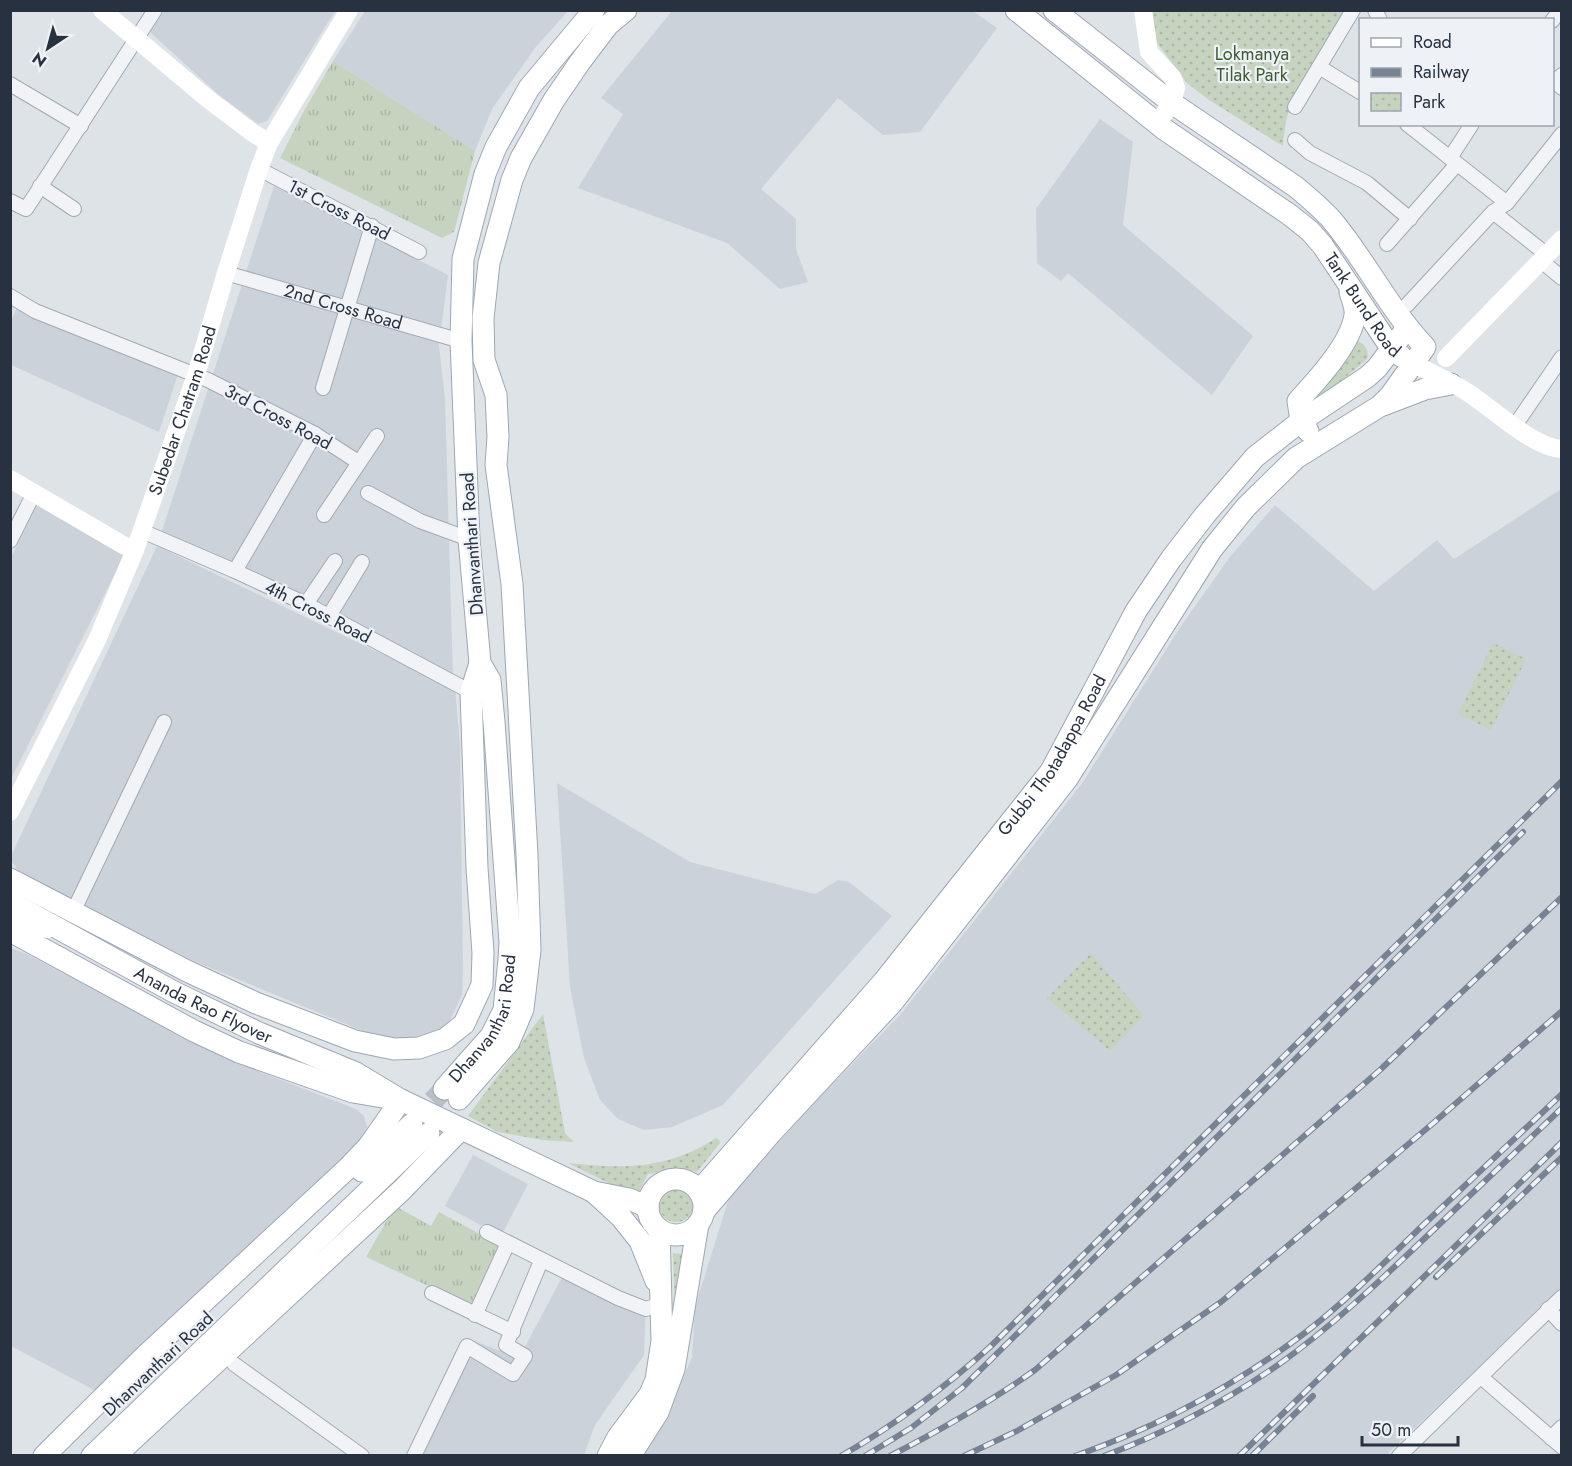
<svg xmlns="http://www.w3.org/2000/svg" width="1572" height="1466" font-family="Jost,sans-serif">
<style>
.built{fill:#ccd2da}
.grass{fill:url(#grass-tufts)}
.park{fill:url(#park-dots)}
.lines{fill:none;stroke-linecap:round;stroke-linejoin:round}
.primary-tunnel{stroke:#b9bfc6;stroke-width:21;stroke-dasharray:21 10;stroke-linecap:butt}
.street-casing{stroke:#a3aab2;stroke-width:16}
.primary-casing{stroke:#9da7b4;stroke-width:23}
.street{stroke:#f1f3f6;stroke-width:14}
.secondary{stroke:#fff;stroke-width:18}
.primary{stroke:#fff;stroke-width:21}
.rail-casing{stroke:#778292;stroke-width:6}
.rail{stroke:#eef1f6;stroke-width:4;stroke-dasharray:11;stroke-linecap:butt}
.labels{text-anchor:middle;stroke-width:4.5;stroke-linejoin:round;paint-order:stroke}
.park-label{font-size:18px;fill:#3d5c33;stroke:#eef1f6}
.street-label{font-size:18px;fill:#273140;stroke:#eef1f6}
</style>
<defs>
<pattern id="grass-tufts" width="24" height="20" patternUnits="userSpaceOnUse" patternTransform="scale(1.5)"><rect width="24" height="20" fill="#c5d3bf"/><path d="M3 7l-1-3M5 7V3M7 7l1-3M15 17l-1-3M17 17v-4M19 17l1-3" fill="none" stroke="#a9b6a5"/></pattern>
<pattern id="park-dots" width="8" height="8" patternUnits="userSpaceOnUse" patternTransform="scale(1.5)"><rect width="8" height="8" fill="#c5d3bf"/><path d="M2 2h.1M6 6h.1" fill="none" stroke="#a9b6a5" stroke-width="1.8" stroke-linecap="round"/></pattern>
</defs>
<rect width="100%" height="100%" fill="#dee3e8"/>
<!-- built -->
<g class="built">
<path d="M164,11V10L335,11L267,121L258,124L219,95L150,32Z"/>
<path d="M365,11H568L535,48L492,109L475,151L333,61Z"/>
<path d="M672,11H973L997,28L920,132L883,135L838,98L761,189L796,219V249L808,282L780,289L727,243L578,188L623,114L601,98Z"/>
<path d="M1100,119L1133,142L1123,225L1253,336L1212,395L1068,273L1061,281L1037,263L1036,209Z"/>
<path d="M274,186L448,275L439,345L445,400L453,678L160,537Z"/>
<path d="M18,306L178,374L159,432L11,365V320Z"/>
<path d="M1561,489V1290L1386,1455L640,1456L665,1418L692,1357L695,1307L729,1198L812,1105L901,1014L1083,782L1179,629L1229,558L1275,505L1374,591L1437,540L1454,559Z"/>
<path d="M39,500L127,550L11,779V558Z"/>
<path d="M157,546L455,689L460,744L463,969L462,995L446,1029L414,1041L370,1034L194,961L21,874L11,861V856Z"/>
<path d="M557,783L690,862L815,894L838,880L849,882L892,916L723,1105L672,1127L644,1130L618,1119L600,1100L584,1058L570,987Z"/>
<path d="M10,948L27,954L227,1059L356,1109L364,1116L367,1127L364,1140L96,1391L11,1346Z"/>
<path d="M473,1155L528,1184L501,1236L445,1206Z"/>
<path d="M567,1268L646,1301L644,1355L595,1425L584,1455L421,1456L474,1341L519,1358Z"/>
</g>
<!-- grass -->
<g class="grass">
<path d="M333,61L475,151L454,232L442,238L280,158L304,111Z"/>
<path d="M395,1206L431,1226L439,1212L500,1245L471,1306L366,1257Z"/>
</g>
<!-- park -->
<g class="park">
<path d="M1152,11H1344C1335,28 1326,47 1316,65C1295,98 1286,104 1283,146L1209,100L1187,83L1157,43Z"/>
<path d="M1355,341C1364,342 1370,351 1367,359L1326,394L1309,400Z"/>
<path d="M1493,643L1526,659L1491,730L1458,714Z"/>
<path d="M1091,953L1144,1016L1110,1051L1047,998Z"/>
<path d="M543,1014L565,1133L574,1142L543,1140L498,1132L468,1116Z"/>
<path d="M716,1138L719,1140L720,1143L697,1172L678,1168L648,1174L636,1197L568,1163C623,1169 667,1170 716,1138Z"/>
<circle cx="676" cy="1205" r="17"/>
<path d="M673,1253L684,1254L675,1315Z"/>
</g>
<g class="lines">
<!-- primary-tunnel -->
<path class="primary-tunnel" d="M412,1124L444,1089"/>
<!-- street casing -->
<g class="street-casing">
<g id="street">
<path d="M1375,10L1380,20"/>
<path d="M1552,21L1560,10"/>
<path d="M1319,67L1360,92"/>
<path d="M1562,75L1555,82L1562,88"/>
<path d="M10,84L81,126"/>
<path d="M1295,107L1353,10"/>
<path d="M1407,124L1507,203"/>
<path d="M1295,140L1310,153L1367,183L1410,219"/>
<path d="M1450,158L1472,124"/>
<path d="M259,169L419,252"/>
<path d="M40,186L74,209"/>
<path d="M10,201L26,209L155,10"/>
<path d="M1387,244L1457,164"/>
<path d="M1546,254L1493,212L1507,203L1562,134"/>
<path d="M1540,260L1562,278"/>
<path id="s1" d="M226,273L461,341"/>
<path d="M10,296L35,311L208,380L315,434L358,462"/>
<path d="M1407,305L1493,212"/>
<path d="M323,388L372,226"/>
<path d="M1514,427L1562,357"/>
<path d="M368,493L420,521L469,539"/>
<path d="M324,515L377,436"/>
<path d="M142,531L235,571L306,604L471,692L477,693"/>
<path d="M10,541L34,493"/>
<path d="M235,571L315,434"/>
<path d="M306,604L335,561"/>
<path d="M329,616L362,562"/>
<path d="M73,912L164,722"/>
<path d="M487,1232L618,1298L646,1309L661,1304"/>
<path d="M432,1293L513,1332"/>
<path d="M1548,1309L1562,1324"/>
<path d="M475,1315L508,1243"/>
<path d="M234,1364L362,1456"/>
<path d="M1481,1377L1562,1447"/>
<path d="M1551,1438L1562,1427"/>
<path d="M414,1456L467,1346L513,1374L525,1356L506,1345L541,1261"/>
<path d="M1399,1456L1562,1297"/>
</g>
</g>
<!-- primary casing -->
<g class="primary-casing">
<g id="primary">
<path id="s3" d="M1016,10L1164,129L1290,215L1310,231L1323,246L1391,348L1401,356"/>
<path d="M1383,405L1425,389L1451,384"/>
<path d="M1308,431L1301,421L1298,401C1317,380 1351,344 1355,315C1356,308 1352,299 1350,292"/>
<path d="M10,879L187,971L256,1003L355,1041L394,1049L419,1048L445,1039L464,1024L482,985L483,953L477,868L471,692L480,663"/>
<path id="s4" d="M10,902L174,992L259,1033L356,1073L401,1100L594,1192L629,1199L648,1207"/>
<path d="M10,931L194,1031L239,1052L353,1092L388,1098"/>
<path id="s5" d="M444,1089L491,1036L504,1010L509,959L510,942L494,722L490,680L480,663L469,539L461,341L463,259L485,174L496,147L529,88L594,10"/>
<path d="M459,1099L509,1042L523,1009L530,950L527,855L512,584L496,465L498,437L496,395L484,360L483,318L489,263L512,180L521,158L554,100L580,62L608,25L626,10"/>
<path d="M362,1171L412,1124"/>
<circle cx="676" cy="1207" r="28"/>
<path id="s6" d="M699,1191L884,981L1051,771L1136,611L1171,559L1205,515L1255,457L1301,421L1367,377L1377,368L1407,328"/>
<path d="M595,1193L621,1217L640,1241L656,1281"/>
<path d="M705,1210L771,1133L892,1003L1067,779L1212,549L1246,507L1296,458L1380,406L1390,396L1425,347C1388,308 1365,259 1331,219C1320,207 1308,197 1296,187L1172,103L1054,10"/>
<path d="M44,1456L144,1357L348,1168L368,1147L401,1100"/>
<path d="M92,1456L429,1133"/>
<path d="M115,1456L402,1190L461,1129"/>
<path d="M608,1456L618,1437L650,1394L656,1380L662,1341L659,1229"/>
<path d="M630,1456L658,1412L674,1369L698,1224"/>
</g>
</g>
<!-- street -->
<use href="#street" class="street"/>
<!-- secondary -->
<g class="secondary">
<path d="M102,10L208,99L253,133L269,143"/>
<path d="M1143,10L1149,52L1173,78L1176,88L1172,103L1157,123"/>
<path d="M1446,358L1562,239"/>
<path d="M1412,363C1431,373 1452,382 1470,394C1493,409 1534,448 1562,449"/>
<path d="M10,479L123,545L135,550"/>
<path id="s2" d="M10,812L97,640L135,550L196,375L226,273L259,169L269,143L349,10"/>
<path d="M10,917L47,929"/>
</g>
<!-- primary -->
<use href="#primary" class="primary"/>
<!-- rail casing -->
<g class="rail-casing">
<g id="rail">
<path d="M1436,1277L1562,1157"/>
<path d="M841,1456C895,1425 943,1389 990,1347L1562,781"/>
<path d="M865,1456L911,1428L962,1388L1207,1147L1523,832"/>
<path d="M890,1456C940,1430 989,1403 1035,1370L1380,1070L1562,897"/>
<path d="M964,1456L1017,1431L1116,1375L1221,1302L1431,1125L1562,1011"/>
<path d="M1075,1456C1158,1427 1236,1385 1306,1332C1347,1300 1383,1264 1420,1228C1467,1184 1514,1139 1562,1094"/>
<path d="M1104,1456C1165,1433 1224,1402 1278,1365C1331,1327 1379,1282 1426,1237C1471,1194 1517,1151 1562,1108"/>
<path d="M1239,1456L1395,1305L1562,1142"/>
<path d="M1252,1456L1313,1396"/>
</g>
</g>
<!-- rail -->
<use href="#rail" class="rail"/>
</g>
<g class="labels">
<!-- park labels -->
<g class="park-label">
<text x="1252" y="60">Lokmanya<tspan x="1252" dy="21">Tilak Park</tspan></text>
</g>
<!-- street labels -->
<g class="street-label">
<text transform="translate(339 210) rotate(27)" y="6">1st Cross Road</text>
<text dy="6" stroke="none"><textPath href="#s3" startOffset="459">Tank Bund Road</textPath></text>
<text dy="6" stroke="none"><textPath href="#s1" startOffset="122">2nd Cross Road</textPath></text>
<text dy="6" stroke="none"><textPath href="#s2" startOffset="438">Subedar Chatram Road</textPath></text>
<text transform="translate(278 417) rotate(28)" y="6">3rd Cross Road</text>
<text transform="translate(472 544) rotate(-94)" y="6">Dhanvanthari Road</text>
<text transform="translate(318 612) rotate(27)" y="6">4th Cross Road</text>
<text dy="6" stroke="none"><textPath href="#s6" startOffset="562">Gubbi Thotadappa Road</textPath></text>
<text dy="6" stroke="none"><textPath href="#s4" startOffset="219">Ananda Rao Flyover</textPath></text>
<text dy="6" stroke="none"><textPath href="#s5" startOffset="84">Dhanvanthari Road</textPath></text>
<text transform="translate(158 1364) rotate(-43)" y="6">Dhanvanthari Road</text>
</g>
</g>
<!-- border -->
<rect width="1572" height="1466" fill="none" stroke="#273140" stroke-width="24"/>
<!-- legend -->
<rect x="1359" y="18" width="195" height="108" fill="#eef1f6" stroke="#9ea4ad" stroke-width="1.5"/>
<rect x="1371" y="38" width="30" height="9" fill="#ffffff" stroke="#9ea4ad" stroke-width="1.5"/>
<text x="1413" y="48" font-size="18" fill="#273140">Road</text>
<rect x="1371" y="68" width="30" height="9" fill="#778292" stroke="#9ea4ad" stroke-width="1.5"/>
<text x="1413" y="78" font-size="18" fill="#273140">Railway</text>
<rect x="1371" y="93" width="30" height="18" fill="url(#park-dots)" stroke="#9ea4ad" stroke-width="1.5"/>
<text x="1413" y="108" font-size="18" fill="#273140">Park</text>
<!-- north arrow -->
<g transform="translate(48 48) rotate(216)" stroke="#eef1f6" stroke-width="4.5" paint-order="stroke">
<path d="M0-4.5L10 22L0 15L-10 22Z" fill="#273140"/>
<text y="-9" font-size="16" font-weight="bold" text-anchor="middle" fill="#273140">N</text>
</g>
<!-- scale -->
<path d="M1362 1436v9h96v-9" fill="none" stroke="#273140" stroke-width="3"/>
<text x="1371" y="1436" font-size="18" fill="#273140" stroke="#eef1f6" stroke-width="4.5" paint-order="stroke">50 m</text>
</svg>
